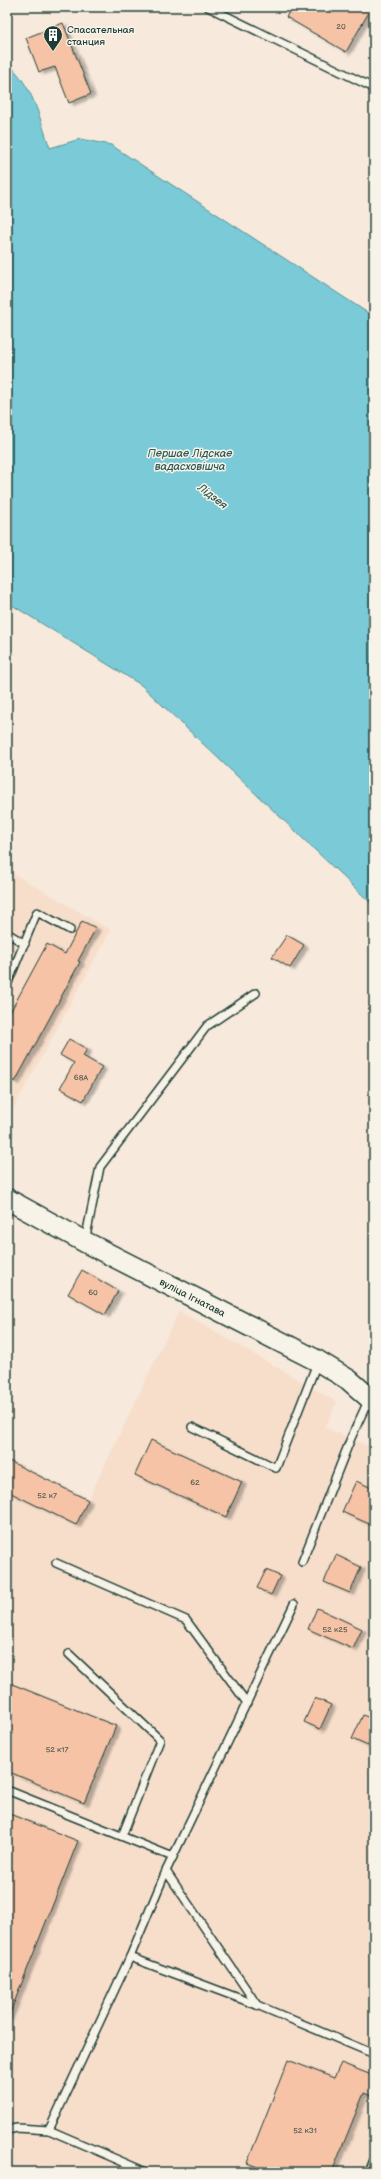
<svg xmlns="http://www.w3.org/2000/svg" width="381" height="2179" font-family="'Balsamiq Sans',sans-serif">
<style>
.built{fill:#f7decb}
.water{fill:#7acad7;stroke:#569296}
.pier{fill:#f7e9db}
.building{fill:#f6c3a7;stroke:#1f3d34;filter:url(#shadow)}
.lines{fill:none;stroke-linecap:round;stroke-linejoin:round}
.lane-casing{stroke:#1f3d34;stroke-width:10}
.secondary-casing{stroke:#1f3d34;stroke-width:23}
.lane{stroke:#f7f3e8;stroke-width:7}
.secondary{stroke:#f7f3e8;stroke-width:20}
.labels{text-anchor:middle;stroke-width:3;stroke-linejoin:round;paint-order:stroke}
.number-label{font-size:8px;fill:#555e51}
.poi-label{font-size:10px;fill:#1f3d34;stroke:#f7f3e8;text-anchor:start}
.street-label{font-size:10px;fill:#1f3d34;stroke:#f7f3e8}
.water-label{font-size:11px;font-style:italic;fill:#315955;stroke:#f7f3e8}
</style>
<defs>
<filter id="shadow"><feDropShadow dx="4.5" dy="2.5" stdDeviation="1" flood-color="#0004"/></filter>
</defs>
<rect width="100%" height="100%" fill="#f7e9db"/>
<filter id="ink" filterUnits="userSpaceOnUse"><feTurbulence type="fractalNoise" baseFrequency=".025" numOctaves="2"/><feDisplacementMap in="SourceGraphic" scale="8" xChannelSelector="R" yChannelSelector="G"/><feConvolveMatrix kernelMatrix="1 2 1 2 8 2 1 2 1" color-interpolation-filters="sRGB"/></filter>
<g filter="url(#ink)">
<!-- built -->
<g class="built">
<path d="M7,870L111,930L7,1120Z"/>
<path d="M179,1311L337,1402L325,1428L351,1438L374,1449V2172H7V1460L88,1500Z"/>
</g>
<!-- water -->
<path class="water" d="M7,63C33,85 39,117 50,148L80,139L111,145L374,317V906L141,685L7,602Z"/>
<!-- pier -->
<path class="pier" d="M7,61L21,73L32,90L30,91L20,74Z"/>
<!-- building -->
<g class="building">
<path d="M292,7H372L346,52L286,17Z"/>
<path d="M63,23L91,94L69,103L55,67L39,72L26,38Z"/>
<path d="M82,921L96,928L78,961L80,962L15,1082L7,1077V1018L47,944L65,954Z"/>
<path d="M287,935L304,945L290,968L272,957Z"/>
<path d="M69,1039L87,1049L83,1056L102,1067L83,1101L60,1088L74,1063L60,1055Z"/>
<path d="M82,1270L118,1291L105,1315L68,1294Z"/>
<path d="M151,1440L242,1482L226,1517L135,1475Z"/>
<path d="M7,1460L88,1500L76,1525L7,1491Z"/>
<path d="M356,1481L374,1489V1526L342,1512Z"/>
<path d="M336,1555L361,1567L350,1593L324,1582Z"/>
<path d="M266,1570L280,1576L271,1595L257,1588Z"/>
<path d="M317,1608L362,1629L353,1649L308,1629Z"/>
<path d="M7,1682L116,1726L84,1803L7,1771Z"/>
<path d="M315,1698L331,1705L320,1729L304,1722Z"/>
<path d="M363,1715L374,1720V1732L368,1746L352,1739Z"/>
<path d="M7,1813L78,1841L8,2018H7Z"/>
<path d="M288,2060L334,2078L341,2063L374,2076V2097L364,2093L332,2172H270L247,2163Z"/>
</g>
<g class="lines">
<!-- lane casing -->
<g class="lane-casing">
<g id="lane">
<path d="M208,7L374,88"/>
<path d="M7,933L25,944"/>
<path d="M7,985L37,912L70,930"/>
<path d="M85,1241L100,1167L207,1026L256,993"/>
<path d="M192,1427L276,1468L317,1363"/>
<path d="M302,1562L351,1438L369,1399"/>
<path d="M56,1563L186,1620L247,1703"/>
<path d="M69,1654L160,1740L122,1836"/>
<path d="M7,1790L173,1857"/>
<path d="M166,1871L257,2005"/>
<path d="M130,1957L257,2005L374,2054"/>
<path d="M7,2130L17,2128L49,2130L146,2172"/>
<path d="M49,2130L130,1957L166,1871L294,1604"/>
<path d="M368,2172L374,2157"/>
</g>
</g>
<!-- secondary casing -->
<g class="secondary-casing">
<g id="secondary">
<path id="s1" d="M7,1199L85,1242L318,1361L349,1380L374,1402"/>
</g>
</g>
<!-- lane -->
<use href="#lane" class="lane"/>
<!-- secondary -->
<use href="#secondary" class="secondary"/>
</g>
</g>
<!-- icons -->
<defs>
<g id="building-pin" transform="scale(1)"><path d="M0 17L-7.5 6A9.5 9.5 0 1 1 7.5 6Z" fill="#1f3d34" stroke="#f7f3e8"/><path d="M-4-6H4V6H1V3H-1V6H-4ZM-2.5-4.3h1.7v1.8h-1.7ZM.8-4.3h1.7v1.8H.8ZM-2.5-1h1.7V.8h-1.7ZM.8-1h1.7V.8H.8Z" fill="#fff"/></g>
</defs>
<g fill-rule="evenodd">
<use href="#building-pin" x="53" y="35"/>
</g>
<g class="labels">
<!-- number labels -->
<g class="number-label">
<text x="341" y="29">20</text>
<text x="81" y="1080">68А</text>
<text x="93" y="1295">60</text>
<text x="195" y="1485">62</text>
<text x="47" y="1498">52 к7</text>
<text x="335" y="1632">52 к25</text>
<text x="57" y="1752">52 к17</text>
<text x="305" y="2133">52 к31</text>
</g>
<!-- poi labels -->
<g class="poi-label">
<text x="67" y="33">Спасательная<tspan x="67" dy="12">станция</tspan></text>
</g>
<!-- street labels -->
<g class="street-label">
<text dy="4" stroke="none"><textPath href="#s1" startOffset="210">вуліца Ігнатава</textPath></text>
</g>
<!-- water labels -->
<g class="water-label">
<text x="190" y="457">Першае Лідскае<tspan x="190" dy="13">вадасховішча</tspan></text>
<text transform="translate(213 496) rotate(38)" y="4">Лідзея</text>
</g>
</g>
<!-- margin -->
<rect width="381" height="2179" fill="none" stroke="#f7f3e8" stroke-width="24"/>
<rect x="12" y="12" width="357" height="2155" fill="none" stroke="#1f3d34" stroke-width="1.5" filter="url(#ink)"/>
</svg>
